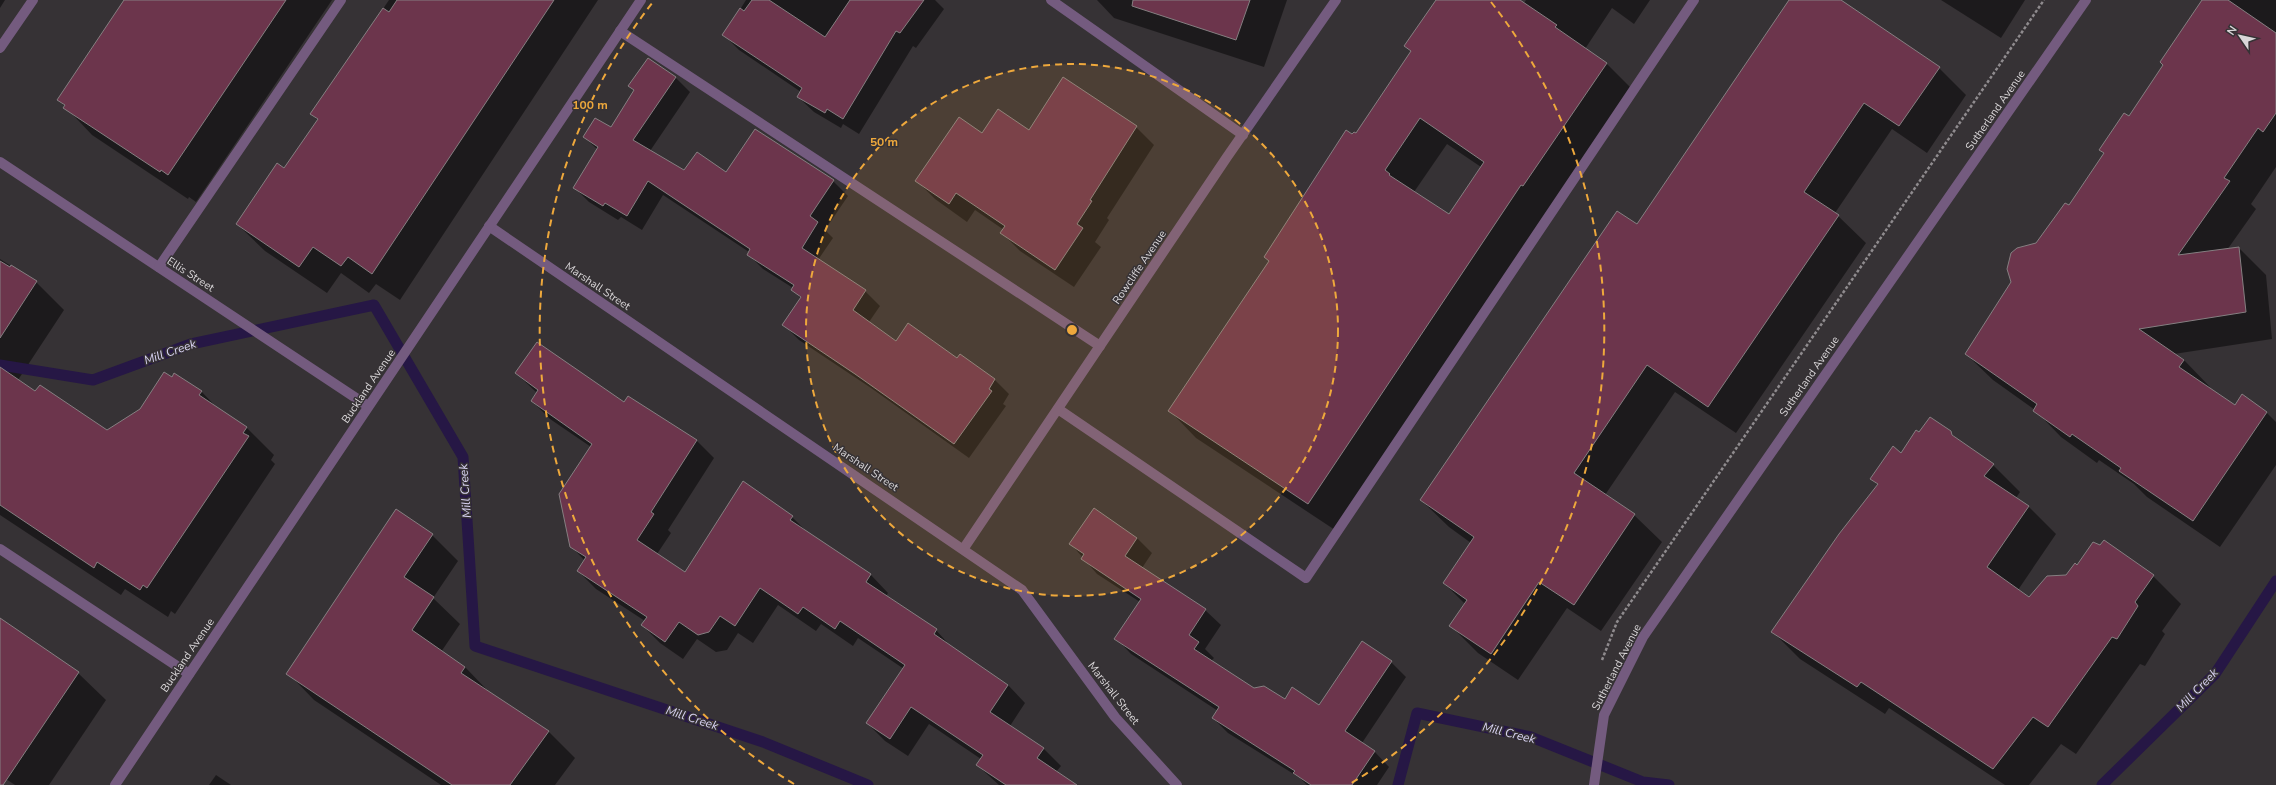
<svg xmlns="http://www.w3.org/2000/svg" width="2276" height="785" font-family="'Nunito Sans',sans-serif">
<style>
.shadow{fill:#0007;fill-rule:evenodd}
.lines{fill:none;stroke-linecap:round;stroke-linejoin:round}
.stream{stroke:#261745;stroke-width:11}
.building{fill:#6c354c;stroke:#857f81;fill-rule:evenodd}
.path{stroke:#8f8b8e;stroke-width:2.5;stroke-dasharray:3 2;stroke-linecap:butt}
.minor{stroke:#745b7f;stroke-width:10}
.ring{fill:none;stroke:#eea83c;stroke-width:2;stroke-dasharray:7 5}
.labels{text-anchor:middle;stroke-width:3;stroke-linejoin:round;paint-order:stroke}
.street-label{font-size:11px;fill:#d9d6d8;stroke:#363235}
.water-label{font-size:12px;font-style:italic;fill:#dad4f4;stroke:#363235}
.centre{fill:#eea83c;stroke:#363235;stroke-width:2}
.ring-label{font-size:12px;text-anchor:middle;font-weight:bold;fill:#eea83c;stroke:#363235;stroke-width:3;stroke-linejoin:round;paint-order:stroke}
</style>
<rect width="100%" height="100%" fill="#363235"/>
<!-- shadow -->
<g class="shadow">
<path d="M0,0H5L0,8Z"/>
<path d="M126,0H332L196,202L189,197L188,199L92,135L59,100Z"/>
<path d="M389,0H598L400,300L376,284L369,293L341,273L327,293L265,251L237,224L284,169L318,121L312,114Z"/>
<path d="M746,0H935L944,9L916,48L913,46L859,134L843,124L841,128L814,112L798,97L801,92L739,50L724,35Z"/>
<path d="M1097,0H1287L1264,67L1114,18Z"/>
<path d="M1448,0H1513L1522,6L1526,0H1650L1634,24L1612,8L1585,49L1607,64L1633,90L1335,530L1196,438L1170,411L1353,136L1356,134L1412,52L1405,46ZM1447,144L1481,167L1449,215L1414,192Z"/>
<path d="M1790,0H1839L1939,68L1966,95L1927,153L1892,129L1835,213L1866,243L1736,433L1675,392L1605,495L1634,515L1662,542L1601,631L1567,608L1518,680L1478,653L1451,626L1465,604L1444,583L1471,543L1449,527L1421,500L1637,226Z"/>
<path d="M1941,0H2025L2001,38Z"/>
<path d="M2203,0H2276V167L2251,204L2256,209L2227,250L2239,248L2266,275L2272,339L2174,354L2184,360L2210,387L2209,389L2235,406L2242,396L2267,413L2276,422V465L2220,547L2147,497L2134,484L2099,460L2097,463L2061,437L2035,410L1993,380L1966,354L2037,244L2069,207L2104,154L2100,150L2129,118L2164,65Z"/>
<path d="M675,77L690,92L650,151L685,171L833,181L848,196L825,230L833,238L818,260L865,291L880,306L869,322L897,342L958,359L960,356L995,380L1009,394L1003,404L1006,406L969,458L871,388L799,340L784,325L801,299L793,288L763,269L748,254L749,252L663,195L642,230L621,217L618,220L589,202L575,188L598,150L584,137L611,129L634,91L630,86Z"/>
<path d="M1136,127L1154,145L1107,218L1109,220L1095,242L1101,247L1074,287L1020,251L1002,233L1004,230L975,210L967,222L935,199L917,181L982,135Z"/>
<path d="M0,259L36,282L64,310L18,380L36,392L107,431L201,391L220,411L247,428L274,455L271,460L275,464L175,614L171,611L168,617L125,589L121,595L0,515Z"/>
<path d="M516,373L625,404L696,440L714,458L668,530L671,533L657,554L686,573L792,517L808,533L871,575L888,593L886,596L936,630L953,649L1008,685L1025,703L1010,726L1043,748L1061,766L1056,772L1075,785H999L977,765L981,759L929,724L908,756L885,741L867,723L904,669L858,638L853,646L821,624L816,631L778,605L753,643L738,633L727,650L716,652L697,639L683,659L660,643L642,625L645,621L596,589L578,571L585,561L571,546L591,447L550,419L532,401L537,393Z"/>
<path d="M1950,432L1960,442L1993,465L2020,492L2016,498L2029,507L2056,534L2018,590L2029,598L2067,576L2077,566L2153,576L2181,604L2162,631L2165,634L2145,666L2140,664L2076,754L2061,744L2029,785H2005L1889,708L1885,714L1800,659L1772,631L1878,485L1872,479L1901,454L1919,433Z"/>
<path d="M432,535L458,561L433,598L460,624L441,652L465,667L490,693L548,731L575,758L555,785H441L314,700L288,673Z"/>
<path d="M1137,538L1152,553L1142,568L1205,610L1221,625L1205,649L1214,658L1211,661L1254,689L1285,700L1319,706L1391,662L1406,677L1362,743L1374,751L1389,767L1377,785H1307L1300,778L1228,733L1213,718L1218,711L1131,654L1116,638L1140,602L1097,574L1071,544Z"/>
<path d="M0,620L78,673L106,700L49,785H15L0,775Z"/>
<path d="M216,775L231,785H209Z"/>
</g>
<g class="lines">
<!-- stream -->
<g class="stream">
<path d="M0,365L93,380L191,344L374,305L463,457L475,646L763,742L868,785"/>
<path d="M1398,785L1417,713L1531,737L1643,782L1669,785"/>
<path d="M2102,785L2215,674L2276,581"/>
</g>
</g>
<!-- building -->
<g class="building">
<path d="M124,0H286L168,175L161,170L160,172L63,108L65,105L57,100Z"/>
<path d="M397,0H554L372,274L348,257L341,266L313,247L299,267L236,224L277,163L284,168L318,119L310,114L383,8L389,12Z"/>
<path d="M752,0H769L825,37L850,0H924L900,33L896,31L843,119L827,109L825,113L797,97L802,88L722,35L740,8L744,11Z"/>
<path d="M1133,0H1250L1236,40L1132,6Z"/>
<path d="M1436,0H1520L1557,25L1555,27L1607,63L1523,186L1521,185L1308,504L1168,411L1269,261L1264,257L1346,130L1352,134L1354,132L1356,133L1411,51L1404,46ZM1420,118L1484,162L1449,214L1389,175L1390,174L1385,170Z"/>
<path d="M1789,0H1841L1940,67L1899,126L1864,103L1804,192L1839,215L1708,407L1647,365L1574,473L1635,514L1574,605L1539,582L1491,654L1449,626L1467,600L1443,583L1474,537L1420,500L1617,211L1637,224Z"/>
<path d="M2202,0H2228L2276,33V113L2263,132L2258,128L2224,178L2230,181L2178,255L2239,247L2246,312L2139,329L2184,360L2179,367L2235,405L2242,394L2267,412L2193,521L2119,471L2121,468L2072,434L2070,437L2033,411L2037,404L1965,354L2011,282L2007,269L2011,253L2017,248L2036,243L2065,203L2069,205L2104,153L2099,150L2124,113L2129,116L2163,65L2160,62Z"/>
<path d="M648,58L676,77L633,140L684,170L697,152L726,172L755,129L834,180L810,216L818,222L802,248L866,290L853,310L896,341L908,323L957,358L960,354L995,379L989,389L992,391L954,444L855,374L782,325L801,297L791,290L794,285L747,255L750,249L648,181L627,216L605,203L603,206L573,188L598,147L583,137L595,118L611,127L634,90L628,86Z"/>
<path d="M1063,77L1137,126L1090,200L1092,201L1077,224L1083,228L1055,270L1000,233L1005,226L956,193L949,204L915,181L959,117L982,133L998,109L1029,130Z"/>
<path d="M0,261L10,267L11,265L37,281L0,338Z"/>
<path d="M537,342L624,402L628,396L697,440L651,512L654,514L637,540L685,572L743,481L793,516L790,520L871,574L866,582L937,629L934,634L1008,685L990,712L1044,748L1037,758L1077,785H1006L976,765L983,755L911,707L890,739L866,723L905,665L840,621L835,629L803,607L798,614L760,588L735,626L720,616L709,632L698,635L679,622L665,642L641,625L647,617L577,571L586,557L570,547L559,494L592,444L531,401L538,390L515,373Z"/>
<path d="M0,367L35,391L40,385L107,430L140,409L164,372L172,377L174,373L202,391L199,395L247,427L243,433L249,436L147,588L143,585L140,590L97,562L94,568L0,505Z"/>
<path d="M1930,417L1951,431L1952,435L1994,464L1984,476L2029,506L1987,567L2029,597L2047,576L2066,575L2075,563L2077,565L2093,542L2100,545L2104,540L2154,575L2135,602L2138,606L2117,639L2112,637L2048,727L2033,717L1993,769L1861,682L1857,687L1771,632L1839,534L1878,484L1870,479L1893,446L1901,453L1916,430L1919,432Z"/>
<path d="M1094,508L1137,538L1125,556L1206,609L1189,635L1199,642L1194,649L1254,688L1264,686L1285,699L1292,687L1319,705L1362,641L1392,661L1345,731L1375,751L1352,785H1311L1293,773L1295,771L1212,718L1219,707L1114,639L1141,599L1081,559L1084,554L1069,544Z"/>
<path d="M396,509L433,534L404,577L434,597L412,630L465,667L461,673L549,731L510,785H452L286,674Z"/>
<path d="M0,618L79,672L3,785H0Z"/>
</g>
<g class="lines">
<!-- path -->
<path class="path" d="M1602,660L1617,622L2044,0"/>
<!-- minor -->
<g class="minor">
<path d="M1051,0L1243,135"/>
<path d="M620,31L1100,346"/>
<path d="M0,48L33,0"/>
<path d="M0,162L368,406"/>
<path d="M489,226L1022,590L1115,717L1177,785"/>
<path d="M159,267L341,0"/>
<path d="M1058,409L1306,578L1694,0"/>
<path d="M964,548L1227,157L1336,0"/>
<path d="M0,549L189,674"/>
<path d="M115,785L641,0"/>
<path d="M1594,785L1604,715L1643,637L2086,0"/>
</g>
</g>
<!-- distance rings -->
<circle cx="1072" cy="330" r="266" fill="#eea83c" fill-opacity=".12"/>
<g class="ring">
<circle cx="1072" cy="330" r="266"/>
<path d="M794 784A532 532 0 0 1 653 2M1491 2A532 532 0 0 1 1350 784"/>
</g>
<g class="labels">
<!-- street labels -->
<g class="street-label">
<text transform="translate(1995 110) rotate(-55)" y="4">Sutherland Avenue</text>
<text transform="translate(1139 267) rotate(-56)" y="4">Rowcliffe Avenue</text>
<text transform="translate(191 274) rotate(33)" y="4">Ellis Street</text>
<text transform="translate(598 286) rotate(34)" y="4">Marshall Street</text>
<text transform="translate(1809 376) rotate(-55)" y="4">Sutherland Avenue</text>
<text transform="translate(368 386) rotate(-56)" y="4">Buckland Avenue</text>
<text transform="translate(866 467) rotate(34)" y="4">Marshall Street</text>
<text transform="translate(187 655) rotate(-56)" y="4">Buckland Avenue</text>
<text transform="translate(1616 667) rotate(-63)" y="4">Sutherland Avenue</text>
<text transform="translate(1114 693) rotate(52)" y="4">Marshall Street</text>
</g>
<!-- water labels -->
<g class="water-label">
<text transform="translate(170 352) rotate(-19)" y="4">Mill Creek</text>
<text transform="translate(465 491) rotate(-94)" y="4">Mill Creek</text>
<text transform="translate(2197 690) rotate(-46)" y="4">Mill Creek</text>
<text transform="translate(692 718) rotate(18)" y="4">Mill Creek</text>
<text transform="translate(1509 733) rotate(14)" y="4">Mill Creek</text>
</g>
</g>
<circle cx="1072" cy="330" r="6" class="centre"/>
<g class="ring-label">
<text x="590" y="109">100 m</text>
<text x="884" y="146">50 m</text>
</g>
<!-- north arrow -->
<g transform="translate(2240 36) rotate(304)" stroke="#363235" stroke-width="3" paint-order="stroke">
<path d="M0-3L7 15L0 10L-7 15Z" fill="#d9d6d8"/>
<text y="-6" font-size="11" font-weight="bold" text-anchor="middle" fill="#d9d6d8">N</text>
</g>
</svg>
